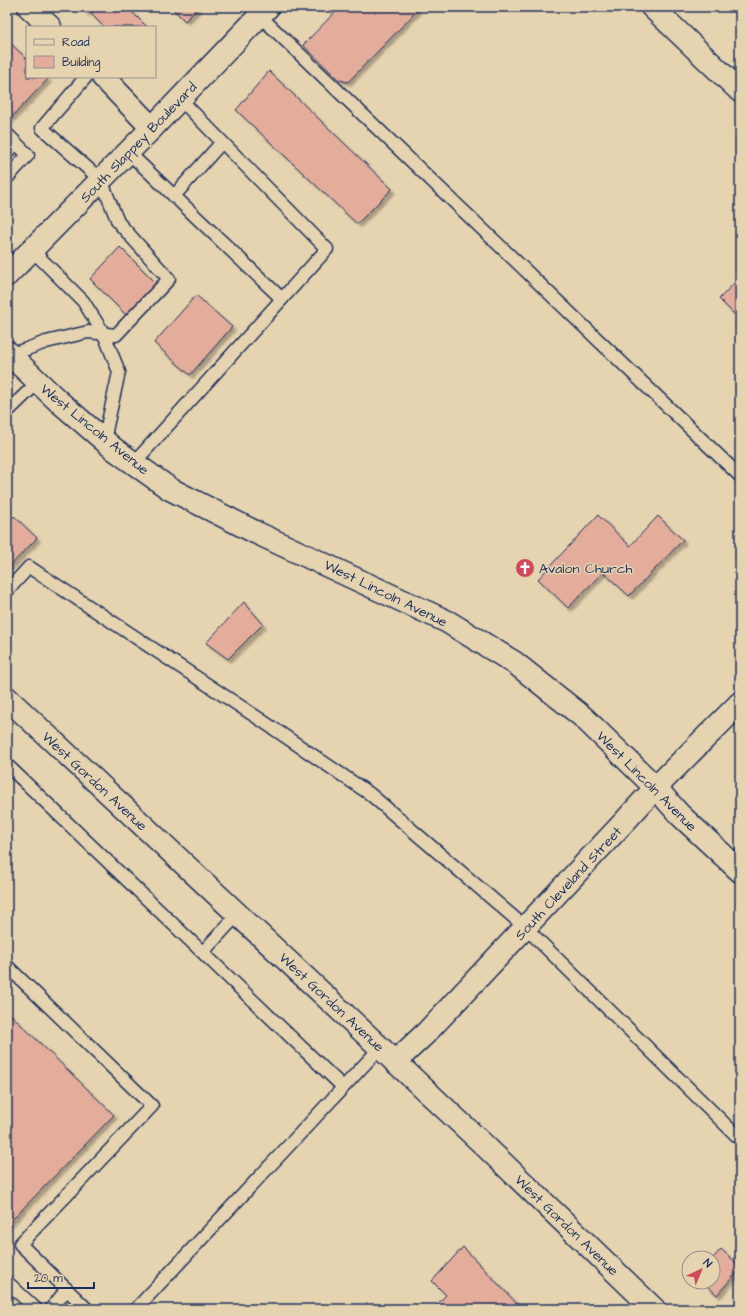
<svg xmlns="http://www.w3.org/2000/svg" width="747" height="1316" font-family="'Architects Daughter',sans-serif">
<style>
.building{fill:#e3ac9b;stroke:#1b2f5e;filter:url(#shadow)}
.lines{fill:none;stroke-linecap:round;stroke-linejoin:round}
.service-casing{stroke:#1b2f5e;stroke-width:15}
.minor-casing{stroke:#1b2f5e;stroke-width:25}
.tertiary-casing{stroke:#1b2f5e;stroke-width:25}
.primary-casing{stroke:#1b2f5e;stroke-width:25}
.service{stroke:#e6d3b0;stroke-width:12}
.minor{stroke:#e6d3b0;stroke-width:22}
.tertiary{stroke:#e6d3b0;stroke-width:22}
.primary{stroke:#e6d3b0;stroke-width:22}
.labels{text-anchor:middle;stroke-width:3;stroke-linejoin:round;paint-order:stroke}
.street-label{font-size:14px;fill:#1b2f5e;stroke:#e6d3b0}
.poi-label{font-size:14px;fill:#1b2f5e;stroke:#e6d3b0;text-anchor:start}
</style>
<defs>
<filter id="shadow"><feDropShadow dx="3.5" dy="3.5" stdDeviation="1" flood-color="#0004"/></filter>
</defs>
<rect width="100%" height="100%" fill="#e6d3b0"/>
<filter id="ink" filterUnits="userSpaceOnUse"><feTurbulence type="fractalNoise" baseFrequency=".025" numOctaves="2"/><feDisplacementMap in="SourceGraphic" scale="8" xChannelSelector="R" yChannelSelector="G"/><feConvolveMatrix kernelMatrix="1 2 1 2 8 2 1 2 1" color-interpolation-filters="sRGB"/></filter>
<g filter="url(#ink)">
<!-- building -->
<g class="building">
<path d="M80,7H91L86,13Z"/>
<path d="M98,7H127L147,27H104L91,14Z"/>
<path d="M171,7H199L185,21Z"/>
<path d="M340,7H415L418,10L348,82L339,80L303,45Z"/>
<path d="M7,40L27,59V77H46L48,79L9,120L7,118Z"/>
<path d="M269,71L392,189L357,224L236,110Z"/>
<path d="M120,247L156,283L126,315L90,279Z"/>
<path d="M740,277V317L739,319L719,299Z"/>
<path d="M196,295L232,327L190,375L154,343Z"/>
<path d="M598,515L630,546L658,516L683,540L629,596L603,572L568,608L538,579Z"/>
<path d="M14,516L37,538L7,569V524Z"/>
<path d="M244,602L263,624L228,659L206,643Z"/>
<path d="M7,1011L114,1115L7,1225Z"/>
<path d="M463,1247L522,1309H433L446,1295L432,1281Z"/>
<path d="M721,1249L740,1266V1269L717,1295L703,1282H713V1258Z"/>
</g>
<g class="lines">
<!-- service casing -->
<g class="service-casing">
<g id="service">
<path d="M260,16L740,476"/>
<path d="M7,134L28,155L7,178"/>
<path d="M128,152L282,299"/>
<path d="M7,153L16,143"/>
<path d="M174,196L222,142"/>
<path d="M32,250L83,301L104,334L119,372L104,440"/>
<path d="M10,355L46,342L88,332L116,335L169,279L118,222L101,180L42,128L86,77"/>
<path d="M7,412L38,382"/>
<path d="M134,463L327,249L180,99"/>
<path d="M7,591L29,567L261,720L370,794L525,927L740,1139"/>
<path d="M7,765L343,1087"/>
<path d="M203,952L238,914"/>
<path d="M7,966L152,1106L20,1244L87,1309"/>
<path d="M7,1282L36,1309"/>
<path d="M51,1309L67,1289"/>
<path d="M136,1309L380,1048"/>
</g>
</g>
<!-- minor casing -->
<g class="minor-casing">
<g id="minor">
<path d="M29,7L50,27"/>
<path d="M652,7L740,91"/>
<path d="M103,77L152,128"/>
<path d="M7,352L56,399L114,449L170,489L257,533L448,622L515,663L583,717L655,787L680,815L740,871"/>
<path d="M395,1062L426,1033L626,820C662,779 702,742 740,703"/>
</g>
</g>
<!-- tertiary casing -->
<g class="tertiary-casing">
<path id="tertiary" d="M7,698L484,1145L654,1309"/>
</g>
<!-- primary casing -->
<g class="primary-casing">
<path id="primary" d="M7,275L152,128L268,7"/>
</g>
<!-- service -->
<use href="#service" class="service"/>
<!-- minor -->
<use href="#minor" class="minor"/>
<!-- tertiary -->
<use href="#tertiary" class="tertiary"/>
<!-- primary -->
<use href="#primary" class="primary"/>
</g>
</g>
<!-- icons -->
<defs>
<g id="church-disc" transform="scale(1)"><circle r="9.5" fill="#d1495b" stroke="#e6d3b0"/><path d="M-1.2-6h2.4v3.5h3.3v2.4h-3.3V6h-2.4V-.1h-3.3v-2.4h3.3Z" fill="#fff"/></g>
</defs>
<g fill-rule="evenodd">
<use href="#church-disc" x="525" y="568"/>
</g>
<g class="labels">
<!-- street labels -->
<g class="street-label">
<text transform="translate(138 142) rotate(-46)" y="5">South Slappey Boulevard</text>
<text transform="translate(95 429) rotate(39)" y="5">West Lincoln Avenue</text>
<text transform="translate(386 593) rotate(26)" y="5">West Lincoln Avenue</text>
<text transform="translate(95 781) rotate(43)" y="5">West Gordon Avenue</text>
<text transform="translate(647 781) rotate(45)" y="5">West Lincoln Avenue</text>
<text transform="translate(568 883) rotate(-47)" y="5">South Cleveland Street</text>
<text transform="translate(332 1002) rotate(43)" y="5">West Gordon Avenue</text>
<text transform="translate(567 1225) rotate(44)" y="5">West Gordon Avenue</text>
</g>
<!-- poi labels -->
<g class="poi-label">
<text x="539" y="573">Avalon Church</text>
</g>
</g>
<!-- margin -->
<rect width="747" height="1316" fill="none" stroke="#e6d3b0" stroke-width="24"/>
<rect x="12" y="12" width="723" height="1292" fill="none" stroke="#1b2f5e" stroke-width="1.5" filter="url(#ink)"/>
<!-- legend -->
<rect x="26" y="26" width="130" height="52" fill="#e6d3b0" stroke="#95918f"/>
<rect x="34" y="39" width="20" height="6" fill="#e6d3b0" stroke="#95918f"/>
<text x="62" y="46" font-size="12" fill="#1b2f5e">Road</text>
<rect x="34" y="56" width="20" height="12" fill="#e3ac9b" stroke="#95918f"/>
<text x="62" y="66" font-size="12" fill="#1b2f5e">Building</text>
<!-- north arrow -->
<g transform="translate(701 1270) rotate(44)"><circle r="19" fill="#e6d3b0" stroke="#95918f"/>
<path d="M0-3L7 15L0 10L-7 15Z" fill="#d1495b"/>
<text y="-6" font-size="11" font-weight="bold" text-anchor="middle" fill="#1b2f5e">N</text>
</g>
<!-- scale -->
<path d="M28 1282v6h66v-6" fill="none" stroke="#1b2f5e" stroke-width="2"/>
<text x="34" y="1282" font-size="12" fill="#1b2f5e" stroke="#e6d3b0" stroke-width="3" paint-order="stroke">20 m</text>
</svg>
